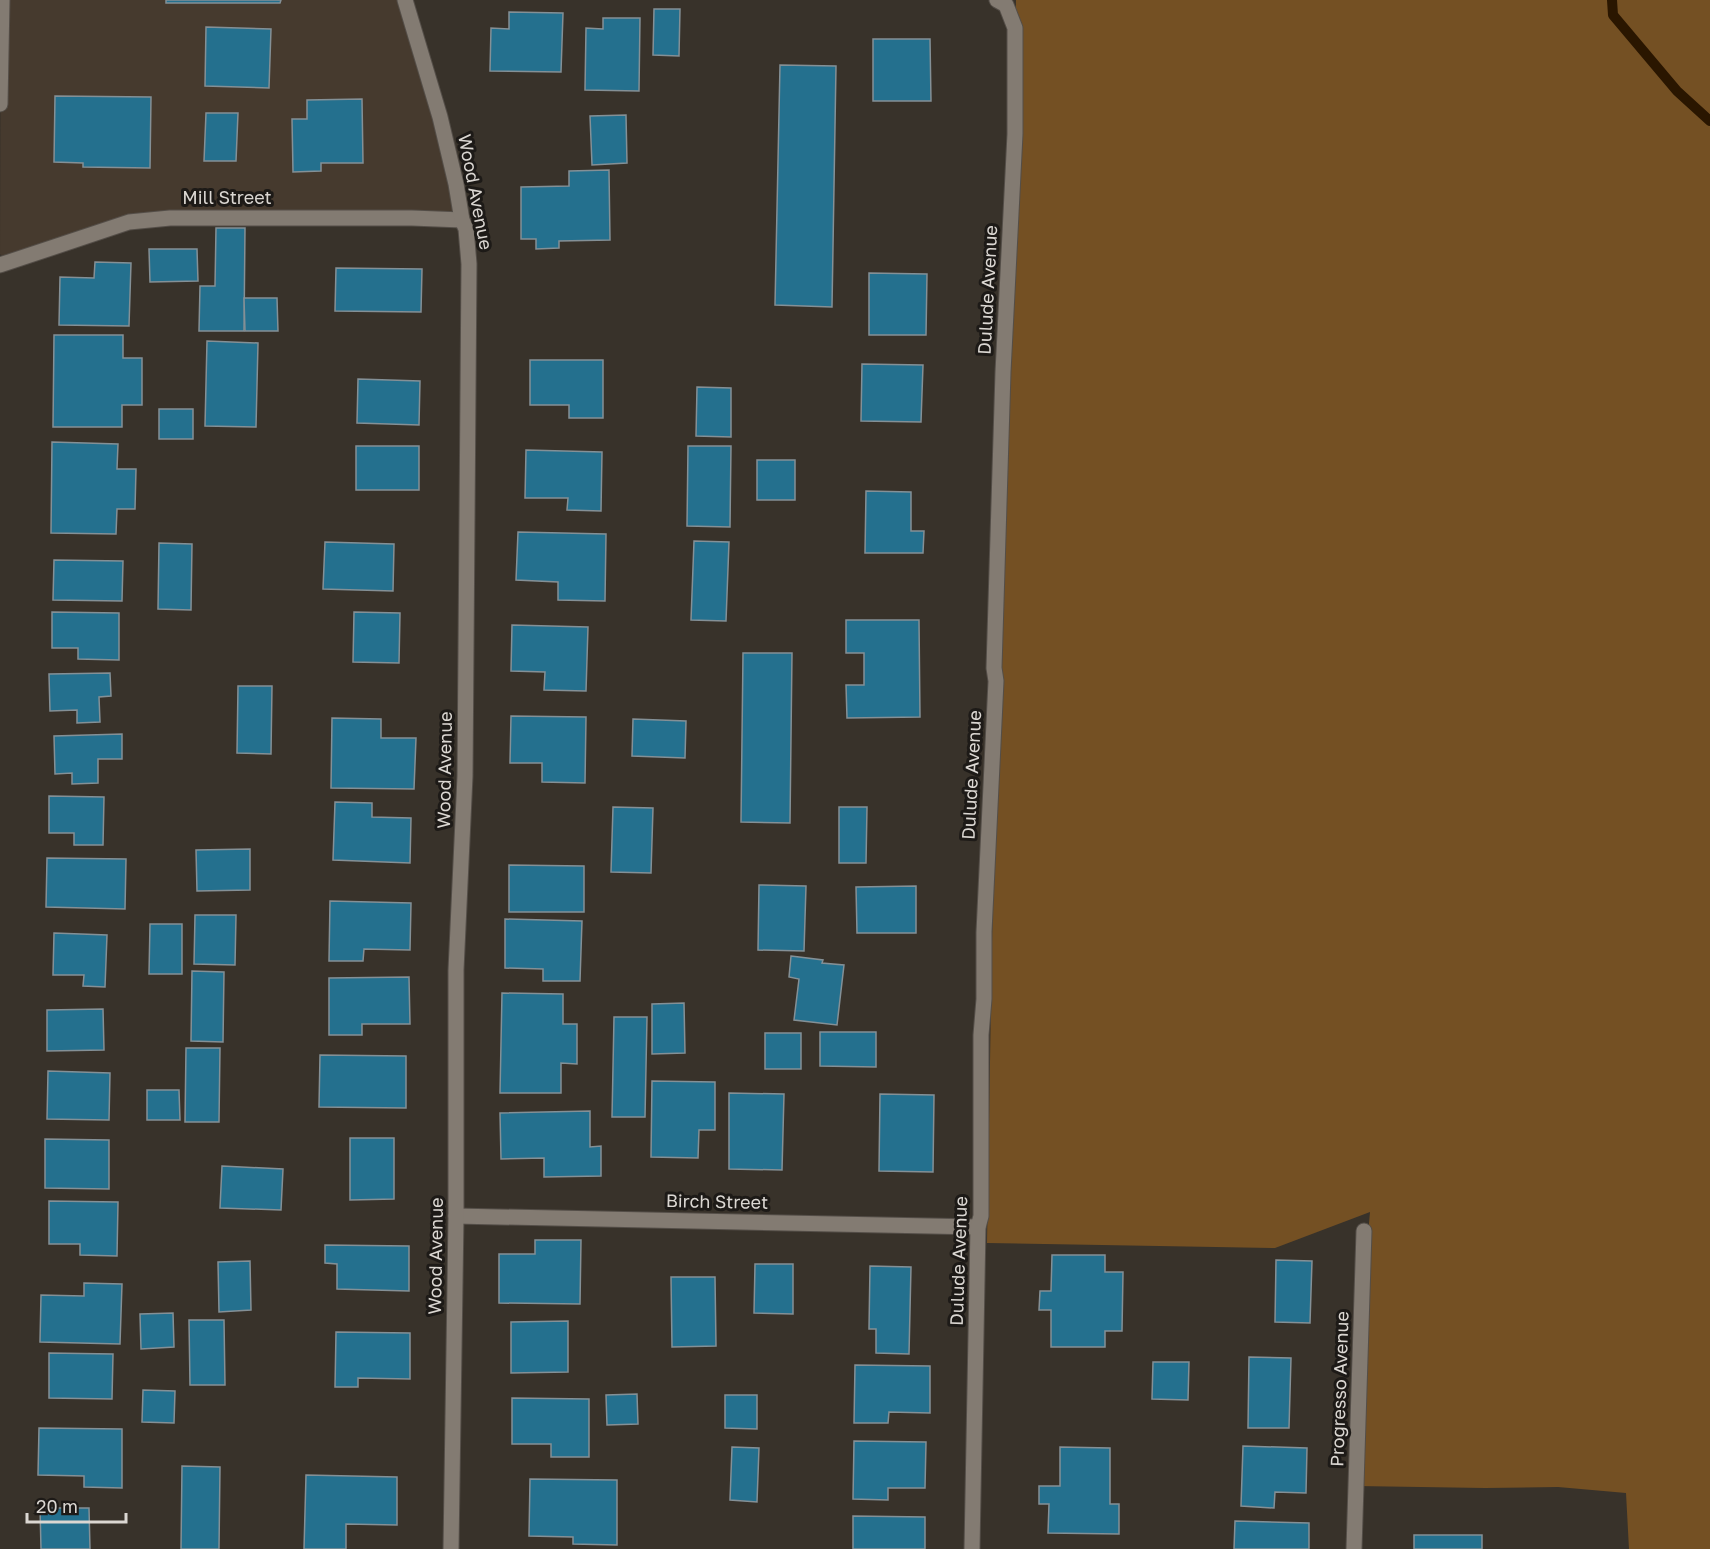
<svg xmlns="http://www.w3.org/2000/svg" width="1710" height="1549" font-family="'Golos Text',sans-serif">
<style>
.built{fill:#463a2e}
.green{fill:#745023}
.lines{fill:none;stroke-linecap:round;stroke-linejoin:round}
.stream{stroke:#2a1600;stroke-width:10}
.building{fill:#24708e;stroke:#849096;stroke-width:1.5}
.street-casing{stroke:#544e48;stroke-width:17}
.secondary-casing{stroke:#544e48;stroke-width:17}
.street{stroke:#837b72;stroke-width:15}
.secondary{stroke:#837b72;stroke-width:15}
.labels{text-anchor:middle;stroke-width:6;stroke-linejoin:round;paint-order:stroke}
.street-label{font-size:18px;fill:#dbd7d2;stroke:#1d1a17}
</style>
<rect width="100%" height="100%" fill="#38322a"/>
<!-- built -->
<path class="built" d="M1,0H411L457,215L143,218L4,257L0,254Z"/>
<!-- green -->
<path class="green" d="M1016,0H1710V1549H1629L1626,1493L1558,1487L1485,1488L1356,1486L1362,1302L1370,1212L1275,1248L987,1243L1000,459L1013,194Z"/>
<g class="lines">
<!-- stream -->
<path class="stream" d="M1612,0L1613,15L1677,91L1710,121"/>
</g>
<!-- building -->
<g class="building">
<path d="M166,0H281L280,3H166Z"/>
<path d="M654,9H680L679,56L653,55Z"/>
<path d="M509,12L563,13L561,72L490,71L491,28L509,29Z"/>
<path d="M603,18H640L639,91L585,90L586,28L603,29Z"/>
<path d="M206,27L271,29L269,88L205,86Z"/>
<path d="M873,39H930L931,101H873Z"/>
<path d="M780,65L836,66L832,307L775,305Z"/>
<path d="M55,96L151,97L150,168L83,167V163L54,162Z"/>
<path d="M362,99L363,163H321V171L293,172L292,119H307V100Z"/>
<path d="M206,113H238L236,161H204Z"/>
<path d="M626,115L627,163L592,165L590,116Z"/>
<path d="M609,170L610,240L559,241V248L536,249V239H521V187L569,186V171Z"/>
<path d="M216,228H245L244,331H199L200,286H215Z"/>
<path d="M149,249H197L198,281L150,282Z"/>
<path d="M95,262L131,263L129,326L59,325L60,277L94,278Z"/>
<path d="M336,268L422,269L421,312L335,311Z"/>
<path d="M869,273L927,274L926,335H869Z"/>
<path d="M244,298H277L278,331H245Z"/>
<path d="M54,335H123V358H142V405H122V427H53Z"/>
<path d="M207,341L258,343L256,427L205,426Z"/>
<path d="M530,360H603V418H569V405H530Z"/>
<path d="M862,364L923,365L921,422L861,421Z"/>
<path d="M358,379L420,381L419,425L357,423Z"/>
<path d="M697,387L731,388V437L696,436Z"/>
<rect x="159" y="409" width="34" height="30"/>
<path d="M52,442L118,444L117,469H136L135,509H117L116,534L51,533Z"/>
<rect x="356" y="446" width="63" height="44"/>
<path d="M688,446H731L730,527L687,526Z"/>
<path d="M526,450L602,452L601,511L567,510L568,498H525Z"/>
<rect x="757" y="460" width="38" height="40"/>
<path d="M866,491L911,492V531H924L923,553H865Z"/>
<path d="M518,532L606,534L605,601L558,600V582L516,580Z"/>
<path d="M694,541L729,542L726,621L691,620Z"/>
<path d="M325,542L394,544L393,591L323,589Z"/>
<path d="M159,543L192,544L191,610L158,609Z"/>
<path d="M54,560L123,561L122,601L53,600Z"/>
<path d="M52,612L119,613V660L78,659V648H52Z"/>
<path d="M354,612L400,613L399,663L353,662Z"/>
<path d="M846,620H919L920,717L847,718L846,685H864V653H846Z"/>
<path d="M512,625L588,627L586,691L544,690L545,672L511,671Z"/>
<path d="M743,653H792L790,823L741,822Z"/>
<path d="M110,673L111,696L99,697L100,722L77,723V710L50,711L49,674Z"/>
<path d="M238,686H272L271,754L237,753Z"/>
<path d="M511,716L586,717L585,783L542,782V763H510Z"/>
<path d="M332,718L381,719V738H416L414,789L331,788Z"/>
<path d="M633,719L686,721L685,758L632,756Z"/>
<path d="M122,734V759H98V783L72,784V773L55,774L54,736Z"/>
<path d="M49,796L104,797L103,845H74V833H49Z"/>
<path d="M335,802L372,803V817L411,818L410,863L333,860Z"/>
<path d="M613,807L653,808L651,873L611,872Z"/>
<path d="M839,807H867L866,863H839Z"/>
<path d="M250,849V890L197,891L196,850Z"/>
<path d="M47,858L126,859L125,909L46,907Z"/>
<path d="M509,865L584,866V912H509Z"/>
<path d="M759,885L806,886L804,951L758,950Z"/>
<path d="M916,886V933H857L856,887Z"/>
<path d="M330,901L411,903L410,950L364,949L363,961H329Z"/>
<path d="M195,915H236L235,965L194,964Z"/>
<path d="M505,919L582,921L580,981H543V969L505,968Z"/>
<path d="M150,924H182V974H149Z"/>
<path d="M54,933L107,935L105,987L83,986L84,975H53Z"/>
<path d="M791,956L823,960L822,963L844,965L837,1025L794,1020L799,979L789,977Z"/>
<path d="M192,971L224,972L223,1042L191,1041Z"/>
<path d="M409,977L410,1024H362V1035H329V978Z"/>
<path d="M502,993L563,994V1024H577V1064L561,1063V1093H500Z"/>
<path d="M684,1003L685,1053L652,1054V1004Z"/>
<path d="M103,1009L104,1050L47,1051V1010Z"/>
<path d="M614,1017H647L645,1117H612Z"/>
<path d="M820,1032H876V1067L820,1066Z"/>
<rect x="765" y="1033" width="36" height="36"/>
<path d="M186,1048H220L219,1122H185Z"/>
<path d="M320,1055L406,1056V1108L319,1107Z"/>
<path d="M48,1071L110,1073L109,1120L47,1119Z"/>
<path d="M652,1081L715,1082V1130H699L698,1158L651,1157Z"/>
<path d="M147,1090H179L180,1120H147Z"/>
<path d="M729,1093L784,1094L782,1170L729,1169Z"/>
<path d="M880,1094L934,1095L933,1172L879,1171Z"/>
<path d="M590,1111V1147L601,1146V1176L544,1177V1158L501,1159L500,1113Z"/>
<path d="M350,1138H394V1199L350,1200Z"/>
<path d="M45,1139L109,1140V1189L45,1188Z"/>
<path d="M222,1166L283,1169L281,1210L220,1208Z"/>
<path d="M49,1201L118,1202L117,1256L80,1255V1244H49Z"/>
<path d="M535,1240H581L580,1304L499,1303V1254H535Z"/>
<path d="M325,1245L409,1246V1291L337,1289V1264L325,1263Z"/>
<path d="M1052,1255H1105V1272H1123L1122,1331H1105V1347H1051V1310H1039L1040,1291H1051Z"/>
<path d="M1276,1260L1312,1261L1310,1323L1275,1322Z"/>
<path d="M250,1261L251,1310L219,1312L218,1262Z"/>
<path d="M755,1264H793V1314L754,1313Z"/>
<path d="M870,1266L911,1267L909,1354L876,1353V1329H869Z"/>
<path d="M671,1277H715L716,1346L672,1347Z"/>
<path d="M84,1283L122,1284L120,1344L40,1342L41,1295L84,1296Z"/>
<path d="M173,1313L174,1347L141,1349L140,1314Z"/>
<path d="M189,1320H224L225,1385H190Z"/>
<path d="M568,1321V1372L511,1373V1322Z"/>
<path d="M336,1332L410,1333V1379L358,1378V1387H335Z"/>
<path d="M49,1353L113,1354L112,1399L49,1398Z"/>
<path d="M1249,1357L1291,1358L1289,1428H1248Z"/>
<path d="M1153,1362H1189L1188,1400L1152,1399Z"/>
<path d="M855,1365L930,1366V1413L889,1412L888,1423H854Z"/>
<path d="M143,1390L175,1391L174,1423L142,1422Z"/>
<path d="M637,1394L638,1424L607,1425L606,1395Z"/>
<path d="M725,1395H757V1429L725,1428Z"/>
<path d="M512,1398L589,1399V1457H551V1444H512Z"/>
<path d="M39,1428L122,1429V1488L84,1487V1476L38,1475Z"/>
<path d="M854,1441L926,1442L925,1488H888V1500L853,1499Z"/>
<path d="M1243,1446L1307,1448L1306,1493L1275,1492L1274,1508L1241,1506Z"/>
<path d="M732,1447L759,1448L757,1502L730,1500Z"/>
<path d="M1060,1447L1110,1448V1504H1119V1534L1048,1533L1049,1504H1039V1486H1060Z"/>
<path d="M182,1466L220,1467L219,1549H181Z"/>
<path d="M306,1475L397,1477V1525L346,1524V1549H304Z"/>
<path d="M530,1479L617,1480V1545L573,1544V1537L529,1536Z"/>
<path d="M40,1508H89L90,1549H41Z"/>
<path d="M853,1516L925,1517V1549H853Z"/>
<path d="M1235,1521L1309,1523V1549H1234Z"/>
<rect x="1414" y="1535" width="68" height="14"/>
</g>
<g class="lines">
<!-- street casing -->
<g class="street-casing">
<g id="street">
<path d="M0,104L2,0"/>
<path d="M0,265L129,222L170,218H412L462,220"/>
<path d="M456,1216L978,1227"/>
<path d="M972,1549L978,1227L981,1216V1035L984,999V932L996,681L994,668L1003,372L1015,134V28L1006,5L997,0"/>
<path d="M1354,1549L1364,1231"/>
</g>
</g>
<!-- secondary casing -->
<g class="secondary-casing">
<path id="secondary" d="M405,0L440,117L456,184L462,220L466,229L469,264L465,776L456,970V1216L451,1549"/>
</g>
<!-- street -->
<use href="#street" class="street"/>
<!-- secondary -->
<use href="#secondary" class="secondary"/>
</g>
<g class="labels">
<!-- street labels -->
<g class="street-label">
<text transform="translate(475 192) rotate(79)" y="6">Wood Avenue</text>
<text x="227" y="204">Mill Street</text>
<text transform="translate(988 290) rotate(-87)" y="6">Dulude Avenue</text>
<text transform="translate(445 770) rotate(-89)" y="6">Wood Avenue</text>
<text transform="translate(972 775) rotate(-87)" y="6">Dulude Avenue</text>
<text transform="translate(717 1202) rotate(1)" y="6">Birch Street</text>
<text transform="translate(436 1256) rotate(-89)" y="6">Wood Avenue</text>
<text transform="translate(959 1261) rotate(-88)" y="6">Dulude Avenue</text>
<text transform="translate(1340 1389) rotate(-88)" y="6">Progresso Avenue</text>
</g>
</g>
<!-- scale -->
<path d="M27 1513v9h99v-9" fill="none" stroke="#dbd7d2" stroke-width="3"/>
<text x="36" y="1513" font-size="18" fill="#dbd7d2" stroke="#1d1a17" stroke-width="4.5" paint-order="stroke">20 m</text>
</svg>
